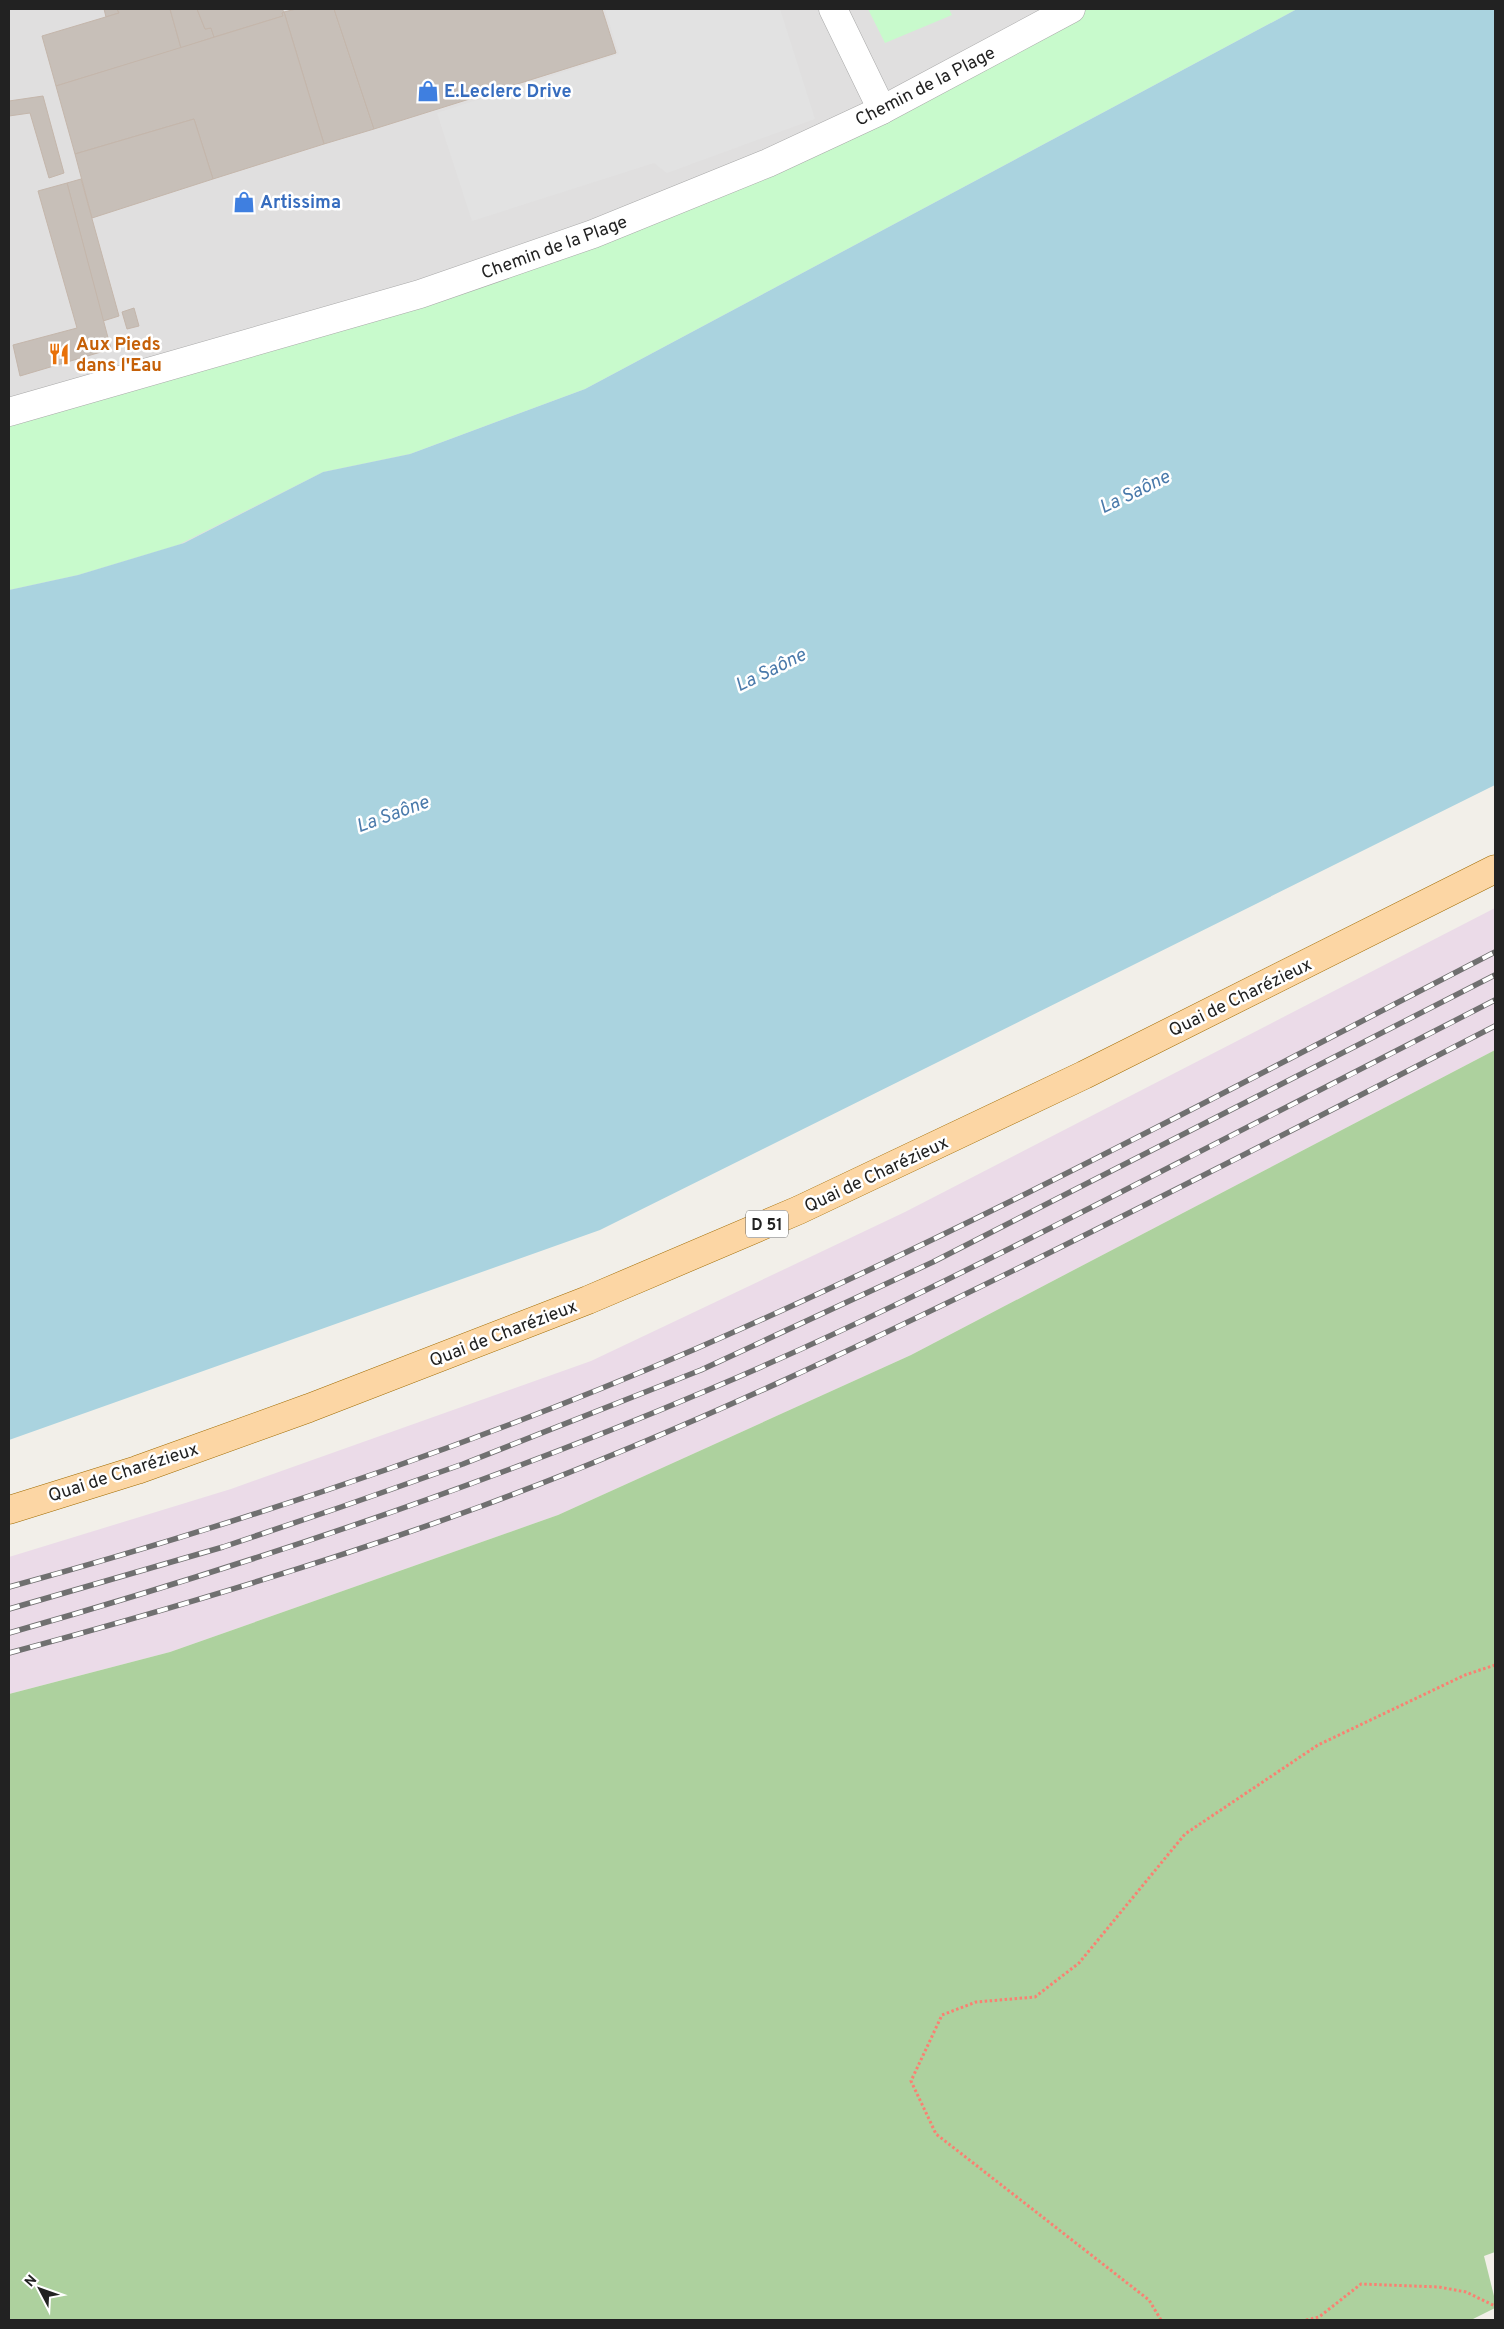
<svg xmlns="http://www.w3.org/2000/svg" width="1504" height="2329" font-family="Overpass,sans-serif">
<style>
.residential{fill:#e0dfdf}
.industrial{fill:#ebdbe8}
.forest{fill:#add19e}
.park{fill:#c8facc}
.parking{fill:#e2e2e2}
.water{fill:#aad3df}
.building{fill:#c7bfb8;stroke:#c4b6ab}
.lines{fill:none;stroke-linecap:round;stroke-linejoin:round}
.minor-casing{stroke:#a9a9a9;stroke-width:29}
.major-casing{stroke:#a06b00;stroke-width:29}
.path{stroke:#fa8072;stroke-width:3;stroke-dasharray:2.5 2.5;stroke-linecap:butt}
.minor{stroke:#fff;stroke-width:28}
.major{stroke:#fcd6a4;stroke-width:28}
.rail-casing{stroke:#707070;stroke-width:5.5}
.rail{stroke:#fff;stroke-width:4;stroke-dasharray:11;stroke-linecap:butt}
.labels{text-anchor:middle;stroke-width:5;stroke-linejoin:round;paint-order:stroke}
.shield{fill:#fff;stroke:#646464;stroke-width:1}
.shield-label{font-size:16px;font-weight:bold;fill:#222}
.street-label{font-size:18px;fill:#222;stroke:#fff}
.shop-label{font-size:18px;font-weight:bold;fill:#366cbe;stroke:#fff;text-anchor:start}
.food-label{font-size:18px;font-weight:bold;fill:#c56008;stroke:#fff;text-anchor:start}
.water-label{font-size:19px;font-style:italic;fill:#4a7aab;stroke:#fff}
</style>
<rect width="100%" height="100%" fill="#f2efe9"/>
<!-- residential -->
<path class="residential" d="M9,9H1297L410,454L323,472L184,543L78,575L9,590Z"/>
<!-- industrial -->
<path class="industrial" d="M1495,908V1050L911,1355L558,1515L170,1652L9,1694V1557L231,1489L591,1361L905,1212Z"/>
<!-- forest -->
<path class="forest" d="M1495,1050V2252L1484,2256L1495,2300V2308L1471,2320H9V1694L170,1652L558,1515L911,1355Z"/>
<!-- park -->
<g class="park">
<path d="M868,9H949L952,15L885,43Z"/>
<path d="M1086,9H1297L585,389L410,454L323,472L178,545L78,575L9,590V425L867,129Z"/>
</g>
<!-- parking -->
<path class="parking" d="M605,9H780L815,119L667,173L654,163L472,221L437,113L619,54Z"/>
<!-- water -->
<path class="water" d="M1297,9H1495V785L600,1230L9,1440V590L78,575L184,543L323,472L410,454L585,389Z"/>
<!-- building -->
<g class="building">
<path d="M104,9H117L119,13L106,17Z"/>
<path d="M117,9H170L181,48L56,86L42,36L119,13Z"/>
<path d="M170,9H197L205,29L211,28L214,37L181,48Z"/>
<path d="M197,9H282L284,12L282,13L283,16L214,37L211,28L205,29Z"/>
<path d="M296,9H334L374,129L324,144L284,12Z"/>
<path d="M334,9H602L616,53L374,129Z"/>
<path d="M284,12L324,144L213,179L194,119L75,154L56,86L283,16L282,13Z"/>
<path d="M43,96L64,173L49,178L30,113L9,116V101Z"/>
<path d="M194,119L213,179L92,218L75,154Z"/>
<path d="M81,179L119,316L103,321L67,183Z"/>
<path d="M67,183L111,349L20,376L13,345L77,328L38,191Z"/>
<path d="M134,308L139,326L127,329L122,312Z"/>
</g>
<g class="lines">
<!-- minor casing -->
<g class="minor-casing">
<g id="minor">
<path d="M833,9L882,110"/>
<path d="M9,412L420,294L593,234L768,163L882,110L1071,9"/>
</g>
</g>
<!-- major casing -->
<g class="major-casing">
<path id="major" d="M9,1510L137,1470L309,1408L588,1300L799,1210L1084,1075L1495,869"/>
</g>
<!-- path -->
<g class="path">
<path d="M1161,2320L1149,2300L936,2134L911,2081L942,2015L976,2002L1035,1997L1079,1963L1185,1834L1318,1745L1465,1675L1495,1665"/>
<path d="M1306,2320L1319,2317L1361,2284L1439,2287L1466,2292L1495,2306"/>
</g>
<!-- minor -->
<use href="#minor" class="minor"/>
<!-- major -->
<use href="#major" class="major"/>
<!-- rail casing -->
<g class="rail-casing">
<g id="rail">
<path d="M9,1587C242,1523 471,1446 693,1350C967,1231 1230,1089 1495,952"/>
<path d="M9,1609L223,1547L341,1507L463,1464L701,1370L933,1262L1495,975"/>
<path d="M9,1633C247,1565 480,1487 708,1390C838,1335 964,1272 1090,1208C1225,1139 1360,1070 1495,1000"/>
<path d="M9,1653C168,1610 327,1563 482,1506C680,1433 872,1341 1061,1247C1206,1175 1351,1100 1495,1026"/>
</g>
</g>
<!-- rail -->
<use href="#rail" class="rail"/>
</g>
<!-- icons -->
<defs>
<g id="shop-bare" transform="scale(1.725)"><path d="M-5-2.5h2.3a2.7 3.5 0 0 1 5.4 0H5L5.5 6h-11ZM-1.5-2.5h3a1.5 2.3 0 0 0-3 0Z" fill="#3f7fe0" stroke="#fff" stroke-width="2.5" paint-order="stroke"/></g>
<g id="restaurant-bare" transform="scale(1.725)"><path d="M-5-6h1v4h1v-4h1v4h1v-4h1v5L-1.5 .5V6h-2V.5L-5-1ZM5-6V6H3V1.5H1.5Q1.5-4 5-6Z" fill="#e8710a" stroke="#fff" stroke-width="2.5" paint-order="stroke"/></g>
</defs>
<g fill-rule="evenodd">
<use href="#shop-bare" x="428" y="91"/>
<use href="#shop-bare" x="244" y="202"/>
<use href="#restaurant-bare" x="59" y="354"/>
</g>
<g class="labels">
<!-- shield labels -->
<rect class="shield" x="746" y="1210.5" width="42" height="27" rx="4"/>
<g class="shield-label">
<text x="767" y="1230">D 51</text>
</g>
<!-- street labels -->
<g class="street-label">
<text transform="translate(925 86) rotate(-27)" y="6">Chemin de la Plage</text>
<text transform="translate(554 247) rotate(-20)" y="6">Chemin de la Plage</text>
<text transform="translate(1240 997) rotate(-26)" y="6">Quai de Charézieux</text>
<text transform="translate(876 1174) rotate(-25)" y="6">Quai de Charézieux</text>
<text transform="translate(503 1333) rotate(-21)" y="6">Quai de Charézieux</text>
<text transform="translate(123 1472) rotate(-18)" y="6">Quai de Charézieux</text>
</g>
<!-- shop labels -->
<g class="shop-label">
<text x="444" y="97">E.Leclerc Drive</text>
<text x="260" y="208">Artissima</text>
</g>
<!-- food labels -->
<g class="food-label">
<text x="76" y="350">Aux Pieds<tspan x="76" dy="21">dans l'Eau</tspan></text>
</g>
<!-- water labels -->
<g class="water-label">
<text transform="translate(1134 491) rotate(-26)" y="7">La Saône</text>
<text transform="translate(770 669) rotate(-26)" y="7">La Saône</text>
<text transform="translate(392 813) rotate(-20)" y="7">La Saône</text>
</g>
</g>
<!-- border -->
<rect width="1504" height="2329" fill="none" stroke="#222222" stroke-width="20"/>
<!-- north arrow -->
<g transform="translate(40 2289) rotate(311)" stroke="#ffffff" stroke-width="4" paint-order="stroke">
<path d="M0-4L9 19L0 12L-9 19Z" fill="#222222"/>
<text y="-8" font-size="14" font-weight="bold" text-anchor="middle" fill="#222222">N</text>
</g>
</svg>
